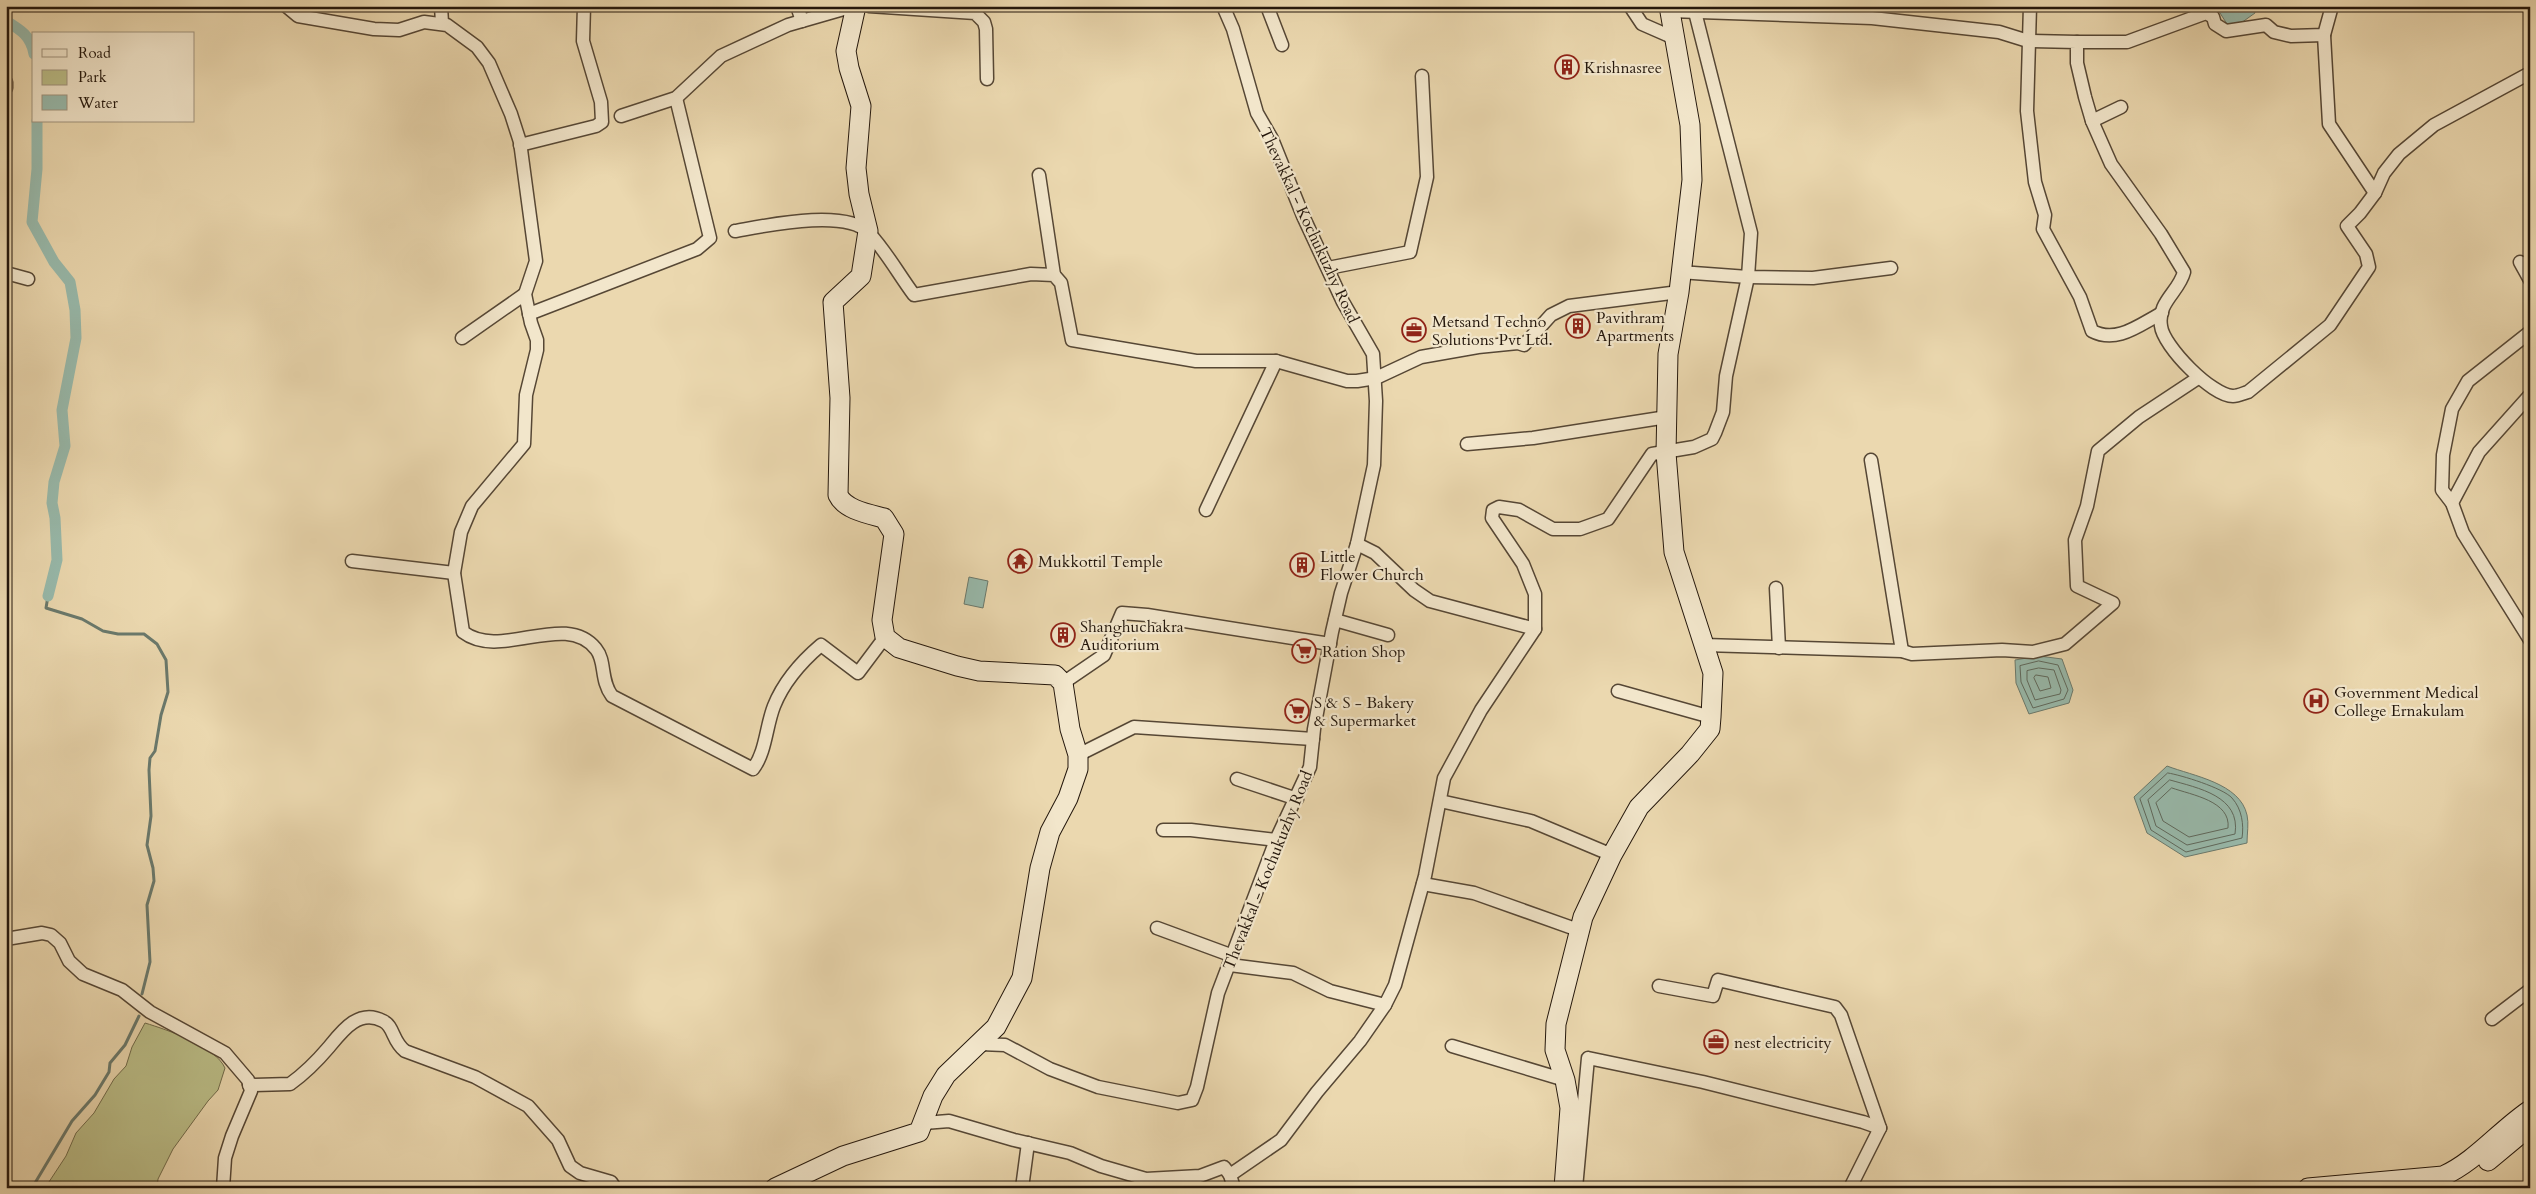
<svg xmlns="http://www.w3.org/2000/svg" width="2536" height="1194" font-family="Cardo,serif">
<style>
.green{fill:#bbbe88;stroke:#706a4a}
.water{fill:#98baac;stroke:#6a796c}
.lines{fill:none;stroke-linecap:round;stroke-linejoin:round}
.shore{stroke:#5e685c;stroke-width:1}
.stream{stroke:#6a796c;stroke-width:3}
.canal{stroke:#98baac;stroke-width:11}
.street-casing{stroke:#564735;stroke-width:15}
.secondary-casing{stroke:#24170c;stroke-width:21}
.street{stroke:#f2e6cb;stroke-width:12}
.secondary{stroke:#f2e6cb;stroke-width:19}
.labels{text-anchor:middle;stroke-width:4.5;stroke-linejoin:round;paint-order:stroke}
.poi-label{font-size:16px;fill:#24170c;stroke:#f2e6cb;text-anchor:start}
.street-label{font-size:16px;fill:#24170c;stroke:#f2e6cb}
</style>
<rect width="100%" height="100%" fill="#ebd8af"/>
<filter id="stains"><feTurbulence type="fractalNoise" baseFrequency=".004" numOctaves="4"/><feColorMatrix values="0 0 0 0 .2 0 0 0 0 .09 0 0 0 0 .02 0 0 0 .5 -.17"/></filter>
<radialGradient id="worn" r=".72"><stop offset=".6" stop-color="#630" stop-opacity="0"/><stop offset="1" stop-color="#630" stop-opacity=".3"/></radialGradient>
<!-- green -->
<path class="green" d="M145,1023C168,1030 215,1046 225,1068L218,1090L208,1101L173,1149L158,1179L157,1188H45L66,1156L76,1133L94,1113L114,1079L126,1066L132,1047Z"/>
<!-- water -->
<g class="water">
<path d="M2254,6L2255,13L2241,23L2227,24L2220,13L2210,7Z"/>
<path d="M969,577L988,581L983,608L964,604Z"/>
<path d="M2039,656L2062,659L2073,690L2069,703L2029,714L2016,683L2015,660Z"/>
<path d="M2167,766C2193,776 2240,783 2247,815C2249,823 2247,834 2247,843L2185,857L2147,833L2134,797Z"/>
</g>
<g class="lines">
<!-- shore -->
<g class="shore">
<path d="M2039,661L2058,665L2068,690L2064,699L2033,708L2021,682L2020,666Z"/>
<path d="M2039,668L2054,670L2061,690L2060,694L2035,700L2027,680V671Z"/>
<path d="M2036,675L2048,677L2051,688L2040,691L2034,678Z"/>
<path d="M2168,773C2181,775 2223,788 2232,798C2242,809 2244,825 2242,838L2186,852L2151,830L2140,799Z"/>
<path d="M2170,780C2198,788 2241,796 2235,834L2187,845L2156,826L2148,800Z"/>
<path d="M2172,788C2192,795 2231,801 2228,828L2189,837L2163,821L2156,803Z"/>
</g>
<!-- stream -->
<g class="stream">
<path d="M48,596L46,608L82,619L103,631L118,634H144L157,644L166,660L168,692L161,715L155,751L150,758L149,770L151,816L147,845L153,868L154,881L147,905L150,962L142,994"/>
<path d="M32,1188L72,1121L95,1095L109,1072L110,1063L125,1045L139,1016"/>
</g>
<!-- canal -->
<g class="canal">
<path d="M6,21C21,30 31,36 34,54"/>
<path d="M37,121V169L32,222L54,262L70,282L75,310L76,338L62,410L65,446L54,482L52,503L55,518L57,560L48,596"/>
</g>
<!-- street casing -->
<g class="street-casing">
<g id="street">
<path d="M286,6L298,16L374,29L399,30L424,22L447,25L477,47L489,63L511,114L520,142L536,261L525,294L531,323L537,340V350L526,395L524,444L472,506L461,532L454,573L463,632C501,661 565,610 596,649C606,661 600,680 612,696L753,769C766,752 766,726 774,706C784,681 801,662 821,645L858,673L885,637"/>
<path d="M441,6L442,23"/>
<path d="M797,6L802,21"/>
<path d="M869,6L975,13L984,22L986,29L987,79"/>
<path d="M1267,6L1282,45"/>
<path d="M1630,6L1642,24L1674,38"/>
<path d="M2030,6L2027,111L2035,182L2045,215L2043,229L2080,297L2092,331C2117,344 2139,325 2162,313"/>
<path d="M1670,11L1872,18L1999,32L2028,41L2077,42V63L2085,97L2092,121L2111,164L2161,234L2184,272C2179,292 2157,302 2161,326C2163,346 2212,396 2233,396C2238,396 2244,393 2248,392L2330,325L2369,267L2366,254L2347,226L2360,213L2375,193L2384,173L2399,154L2434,125L2530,73"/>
<path d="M2324,35L2329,124L2375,193"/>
<path d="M2077,42H2127L2206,13L2213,17L2215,24L2226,31L2266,25L2274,32L2291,36L2324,35L2332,6"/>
<path d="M6,82V88"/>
<path d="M621,116L676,98L721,56L788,25L854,6"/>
<path d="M2092,121L2121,107"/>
<path d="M520,145L596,126L602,122L601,102L583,41L584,6"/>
<path d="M1039,175L1054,275"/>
<path d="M735,231C764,226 846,208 869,233C886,251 899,275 914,295L1031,274L1054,275L1061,283L1072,340L1196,361H1276L1347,381H1357L1376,378L1421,357L1478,347L1518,343L1524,345L1551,315L1569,306L1679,292"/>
<path d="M2520,262L2530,280"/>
<path d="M1328,268L1410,252L1427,177L1422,76"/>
<path d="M1680,272L1748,277L1813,278L1891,268"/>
<path d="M6,273L28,279"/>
<path d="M529,314L697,249L710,238L676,98"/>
<path d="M2530,332L2468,381L2452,409L2443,455L2442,490L2452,503L2463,533L2530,640"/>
<path d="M462,338L525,294"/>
<path d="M1467,444L1533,438L1667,417"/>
<path d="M1871,460L1902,651"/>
<path d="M2452,503L2479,452L2530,395"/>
<path d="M1206,510L1276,361"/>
<path d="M1357,544L1375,553L1414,590L1430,601L1535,629"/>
<path d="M352,561L454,573"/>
<path d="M1776,588L1779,648"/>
<path d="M1335,620L1388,635"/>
<path d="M1704,645L1902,651L1912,654L2002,650L2033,652L2065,644L2113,603L2077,586L2075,540L2087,506L2098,451L2139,417L2198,378"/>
<path d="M1063,683L1104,655L1122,613L1147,615L1330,644"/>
<path d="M1618,691L1711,717"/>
<path d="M1078,755L1134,727L1313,739"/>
<path d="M1237,779L1297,799"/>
<path d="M1440,801L1531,821L1612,855"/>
<path d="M1163,830H1191L1276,840"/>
<path d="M1423,884L1474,893L1581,931"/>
<path d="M1157,928L1233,956"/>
<path d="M6,939L42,933L51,935L60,943L69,961L83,974L122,990L150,1012L225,1053L248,1080L251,1091L232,1136L225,1158L223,1188"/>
<path d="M1230,965L1293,973L1330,991L1385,1005"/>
<path d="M1659,986L1713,996L1718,980L1835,1007L1841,1015L1880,1128"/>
<path d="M2492,1019L2530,990"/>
<path d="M980,1044L1005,1045L1050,1069L1098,1087L1178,1103L1192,1100L1197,1087L1218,993L1276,840L1310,767L1314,729L1332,632L1341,593L1357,544L1374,465L1376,401L1373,354L1343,302L1303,216L1272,139L1257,113L1233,29L1223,6"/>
<path d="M1452,1046L1565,1080"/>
<path d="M249,1085L290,1084C304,1074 318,1060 329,1047C342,1031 359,1008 383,1021C394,1026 392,1041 405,1051L475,1077L528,1106L558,1140L570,1166L580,1173L611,1182L615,1188"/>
<path d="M924,1123L949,1121L1014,1140L1070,1153L1101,1166L1146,1179L1200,1176L1224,1167L1230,1175L1234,1188"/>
<path d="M1230,1175L1281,1140L1317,1092L1360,1041L1385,1005L1395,985L1425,876L1444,778L1481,710L1535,629V594L1523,564L1492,518L1493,510L1499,507L1519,510L1553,529H1580L1608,519L1652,454L1694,447L1712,439L1715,433L1723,412L1726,376L1748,277L1751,233L1695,12"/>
<path d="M1022,1188L1028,1143"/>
<path d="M1576,1188L1588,1058L1703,1082L1863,1122L1880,1128L1850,1188"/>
</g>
</g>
<!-- secondary casing -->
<g class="secondary-casing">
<g id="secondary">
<path d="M2488,1161L2530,1126"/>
<path d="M775,1188L843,1156L919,1132L933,1096L946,1075L996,1027L1022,978L1040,868L1050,832L1068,798L1078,769V755L1070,729L1063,683L1055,675L979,671L957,666L899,648L885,637L882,620L884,606L894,534L884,518C869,514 845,510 838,495L840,398L833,302L861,276L868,231L859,194L856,168L861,106L849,68L846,51L856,6"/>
<path d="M1564,1188L1570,1108L1565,1080L1555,1050L1556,1024L1583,917L1612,855L1639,807L1690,754L1710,729L1711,717L1713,673L1674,552L1666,453L1668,354L1679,292L1692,180L1690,125L1669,6"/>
<path d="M2308,1188L2443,1176C2476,1161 2499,1131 2530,1110"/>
</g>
</g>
<!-- street -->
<use href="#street" class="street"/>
<!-- secondary -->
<use href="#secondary" class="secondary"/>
</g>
<!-- icons -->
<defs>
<g id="building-ring" transform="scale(1.25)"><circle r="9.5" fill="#f2e6cb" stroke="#8f2418" stroke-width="1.5"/><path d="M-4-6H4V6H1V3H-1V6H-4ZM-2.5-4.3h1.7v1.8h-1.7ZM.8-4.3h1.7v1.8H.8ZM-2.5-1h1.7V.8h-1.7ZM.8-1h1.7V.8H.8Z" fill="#8f2418"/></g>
<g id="office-ring" transform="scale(1.25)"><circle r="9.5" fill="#f2e6cb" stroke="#8f2418" stroke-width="1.5"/><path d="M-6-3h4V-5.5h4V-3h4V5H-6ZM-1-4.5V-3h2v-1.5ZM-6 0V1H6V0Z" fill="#8f2418"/></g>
<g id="temple-ring" transform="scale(1.25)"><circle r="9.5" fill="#f2e6cb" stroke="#8f2418" stroke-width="1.5"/><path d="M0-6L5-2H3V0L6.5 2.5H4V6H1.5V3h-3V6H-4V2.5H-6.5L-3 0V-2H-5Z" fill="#8f2418"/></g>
<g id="supermarket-ring" transform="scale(1.25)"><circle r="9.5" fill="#f2e6cb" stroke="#8f2418" stroke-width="1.5"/><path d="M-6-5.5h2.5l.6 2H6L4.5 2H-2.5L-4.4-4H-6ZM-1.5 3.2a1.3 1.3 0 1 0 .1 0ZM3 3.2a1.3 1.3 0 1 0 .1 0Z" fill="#8f2418"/></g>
<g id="hospital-ring" transform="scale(1.25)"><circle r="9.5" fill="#f2e6cb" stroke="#8f2418" stroke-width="1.5"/><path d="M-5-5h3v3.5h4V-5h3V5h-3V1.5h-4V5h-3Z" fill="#8f2418"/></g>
</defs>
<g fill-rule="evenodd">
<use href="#building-ring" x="1567" y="67"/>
<use href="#building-ring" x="1578" y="326"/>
<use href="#office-ring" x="1414" y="330"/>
<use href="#temple-ring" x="1020" y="561"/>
<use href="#building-ring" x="1302" y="565"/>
<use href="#building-ring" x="1063" y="635"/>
<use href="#supermarket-ring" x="1304" y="651"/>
<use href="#hospital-ring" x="2316" y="701"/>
<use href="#supermarket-ring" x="1297" y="711"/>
<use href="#office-ring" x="1716" y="1042"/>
</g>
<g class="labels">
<!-- poi labels -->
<g class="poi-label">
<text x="1584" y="73">Krishnasree</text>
<text x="1596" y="323">Pavithram<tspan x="1596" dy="18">Apartments</tspan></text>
<text x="1432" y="327">Metsand Techno<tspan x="1432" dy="18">Solutions Pvt Ltd.</tspan></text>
<text x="1320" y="562">Little<tspan x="1320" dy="18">Flower Church</tspan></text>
<text x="1038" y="567">Mukkottil Temple</text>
<text x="1080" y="632">Shanghuchakra<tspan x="1080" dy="18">Auditorium</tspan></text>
<text x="1322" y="657">Ration Shop</text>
<text x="2334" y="698">Government Medical<tspan x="2334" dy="18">College Ernakulam</tspan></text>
<text x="1314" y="708">S &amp; S - Bakery<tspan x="1314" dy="18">&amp; Supermarket</tspan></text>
<text x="1734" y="1048">nest electricity</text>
</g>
<!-- street labels -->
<g class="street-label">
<text transform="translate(1310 225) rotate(65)" y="6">Thevakkal - Kochukuzhy Road</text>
<text transform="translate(1267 870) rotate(-68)" y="6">Thevakkal - Kochukuzhy Road</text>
</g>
</g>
<!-- margin -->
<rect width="2536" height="1194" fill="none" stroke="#ebd8af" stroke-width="25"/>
<rect x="8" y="8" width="2521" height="1179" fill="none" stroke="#24170c" stroke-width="2.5"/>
<rect x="12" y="12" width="2511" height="1169" fill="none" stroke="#24170c"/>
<!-- legend -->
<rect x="32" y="32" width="162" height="90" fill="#f2e6cb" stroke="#a0937f"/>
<rect x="42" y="49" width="25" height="8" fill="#f2e6cb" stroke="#a0937f"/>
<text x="78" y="58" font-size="15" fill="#24170c">Road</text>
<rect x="42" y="70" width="25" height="15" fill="#bbbe88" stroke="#a0937f"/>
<text x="78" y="82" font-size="15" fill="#24170c">Park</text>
<rect x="42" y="95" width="25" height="15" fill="#98baac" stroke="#a0937f"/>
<text x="78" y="108" font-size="15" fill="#24170c">Water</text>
<rect width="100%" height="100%" filter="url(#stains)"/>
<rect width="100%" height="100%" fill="url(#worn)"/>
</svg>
